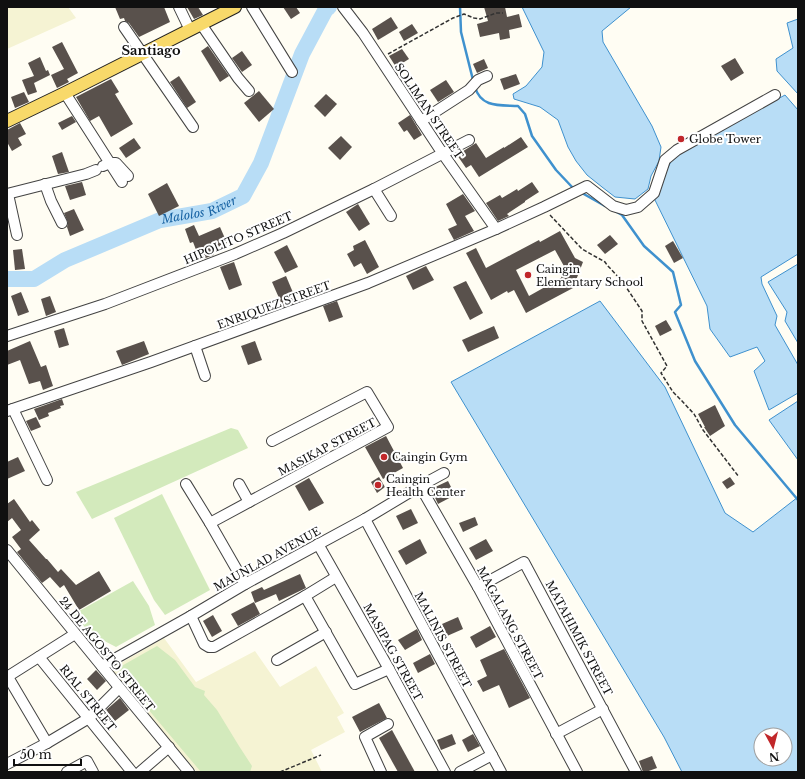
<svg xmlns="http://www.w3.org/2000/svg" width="805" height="779" font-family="'Libre Baskerville',serif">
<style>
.farmland{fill:#f5f3d3}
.green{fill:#d3eabc}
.water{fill:#b8ddf6;stroke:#3f91ce;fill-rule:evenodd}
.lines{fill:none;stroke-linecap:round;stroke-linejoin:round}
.stream{stroke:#3f91ce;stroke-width:2.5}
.river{stroke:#b8ddf6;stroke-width:16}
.building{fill:#59514c;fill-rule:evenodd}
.minor-casing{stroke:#434343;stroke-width:12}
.major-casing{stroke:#212121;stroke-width:14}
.path{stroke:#323232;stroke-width:1.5;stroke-dasharray:4 2;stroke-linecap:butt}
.minor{stroke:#fff;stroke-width:10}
.major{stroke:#f8d96a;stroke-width:12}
.poi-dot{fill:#c1272a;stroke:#fff;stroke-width:1.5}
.labels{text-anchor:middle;stroke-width:4;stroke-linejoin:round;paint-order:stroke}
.street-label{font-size:11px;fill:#101010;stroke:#fff}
.poi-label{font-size:11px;fill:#101010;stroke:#fff;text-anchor:start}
.water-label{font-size:12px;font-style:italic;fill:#1863a3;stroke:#fff}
.quarter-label{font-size:13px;font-weight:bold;fill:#101010;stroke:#fff}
</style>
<rect width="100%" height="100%" fill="#fffdf3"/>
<!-- farmland -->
<g class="farmland">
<path d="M7,7H68L76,18L7,49Z"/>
<path d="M164,638L196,682L255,651L280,687L316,666L344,713L337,717L345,732L311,750L322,772H197L109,670Z"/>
</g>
<!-- green -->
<g class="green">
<path d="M231,428L238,430L248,448L92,519L76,492Z"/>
<path d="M162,494L210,590L165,615L154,600L114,518Z"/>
<path d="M133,581L149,606L155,625L116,647L93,635V631L86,628L72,615Z"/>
<path d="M157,646L175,660L195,687L205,691L204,695L217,710L239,746L252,766L250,772H201L137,696L133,686L122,676L118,668Z"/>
</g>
<!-- water -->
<g class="water">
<path d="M522,7H631L602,31L603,42L652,126L661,147L659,161L651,176L648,189L635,199L615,197L602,187L587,175L576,161L568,147L558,120L540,107L514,99L513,94L526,86L542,67L544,52Z"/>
<path d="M798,19V94L777,71L776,59L793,48L787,23Z"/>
<path d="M785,95L798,110V254L761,277L762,284L777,316L775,325L798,365V393L769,410L754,371L765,361L757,347L730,357L710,329L707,306L653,196L674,156Z"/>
<path d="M798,264V343L785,321L787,312L768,282Z"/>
<path d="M600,301L665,387L725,513L753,532L798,497V772H682L664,737L451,382ZM761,735H785V759H761Z"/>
<path d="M798,401V460L769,420Z"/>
</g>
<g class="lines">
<!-- stream -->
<g class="stream">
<path d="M460,7L461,32L473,80"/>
<path d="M475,87C481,108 500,105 518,106L525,114L532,136L556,170L573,188L576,189"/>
<path d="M582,193L605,206"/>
<path d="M615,211L622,215L644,246L673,272L681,305L675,312L695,361L735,425L798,500"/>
</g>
<!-- river -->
<path class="river" id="s1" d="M7,279H34L65,260L160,220L212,211L243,196L261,163L302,54L326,9L329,7"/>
</g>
<!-- building -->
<g class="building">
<path d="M115,7H164L170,22L139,37L129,23L125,21L124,18L120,19Z"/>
<path d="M187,7H198L203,15L194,19Z"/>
<path d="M283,7H296L300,13L291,19Z"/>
<path d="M484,7H505L507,17L519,14L522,27L509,30L510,38L500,40L499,33L480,37L477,24L488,21Z"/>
<path d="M391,17L398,28L378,40L372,29Z"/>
<path d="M412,24L418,33L404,41L399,32Z"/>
<path d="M62,42L78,73L67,79L69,82L57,88L51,75L64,69L52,47Z"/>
<path d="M208,46L229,76L220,82L201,51Z"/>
<path d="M402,49L409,59L396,67L389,56Z"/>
<path d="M242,51L252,65L242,72L232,58Z"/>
<path d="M40,57L46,71L48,70L50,75L34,83L37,92L28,95L22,80L34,76L28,63Z"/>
<path d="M735,58L744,73L731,81L721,66Z"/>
<path d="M484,59L488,68L477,73L473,64Z"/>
<path d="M516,74L520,84L504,90L500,79Z"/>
<path d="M179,76L196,102L187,108L170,82Z"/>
<path d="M111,79L119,92L115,94L133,124L111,137L99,116L90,121L76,97Z"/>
<path d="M446,80L454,92L438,102L430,90Z"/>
<path d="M259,91L274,109L259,122L244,103Z"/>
<path d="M24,92L29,102L15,108L11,97Z"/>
<path d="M326,94L337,104L325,117L314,106Z"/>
<path d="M410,115L422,135L414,140L407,130L404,132L398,123Z"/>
<path d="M72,116L76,122L62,130L58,123Z"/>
<path d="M20,123L26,134L18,138L22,145L12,151L7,142V130Z"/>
<path d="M341,136L352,147L340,160L328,148Z"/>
<path d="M521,137L528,147L479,177L471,165L466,168L457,155L476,143L486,158L504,147V148Z"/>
<path d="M134,138L141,148L126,158L119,148Z"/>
<path d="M62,152L69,172L58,174L52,156Z"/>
<path d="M82,182L86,195L70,200L65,186Z"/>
<path d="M532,182L539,192L525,201V202L507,214L509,216L498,221L486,203L500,195L502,198L517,189L518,191Z"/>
<path d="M167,183L179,206L159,216L148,194Z"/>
<path d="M463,194L475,211L465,216L474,231L454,240L448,229L457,225L446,204Z"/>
<path d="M358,204L370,224L359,231L346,212Z"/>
<path d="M74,209L84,230L70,236L67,227L68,223L64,213Z"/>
<path d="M194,225L199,236L220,227L227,243L211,250L214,255L200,260L193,242L190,243L185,229Z"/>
<path d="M560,231L575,258L583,262L573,288L526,313L514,290L508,293L507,291L491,300L466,253L476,248L486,268L539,240L540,242ZM555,250L565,268L561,278L529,296L516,270Z"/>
<path d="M610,235L618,244L605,254L597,245Z"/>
<path d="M365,240L379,267L367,274L361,263L354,267L347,254L354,250L353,246Z"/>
<path d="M673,241L683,258L674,263L665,246Z"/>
<path d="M287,245L298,267L285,273L274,252Z"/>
<path d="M22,249L25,269L15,270L13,250Z"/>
<path d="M234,262L242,285L229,290L220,267Z"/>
<path d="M426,266L434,280L413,290L406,276Z"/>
<path d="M286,276L297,302L283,307L272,282Z"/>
<path d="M466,281L483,313L470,320L453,287Z"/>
<path d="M21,292L29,312L18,316L11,296Z"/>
<path d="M50,296L56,312L46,316L41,299Z"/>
<path d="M337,301L343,317L329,322L323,306Z"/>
<path d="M666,320L672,330L660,336L655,326Z"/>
<path d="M494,326L499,338L468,352L462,340Z"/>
<path d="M64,328L69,345L59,348L54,331Z"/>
<path d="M30,341L41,367L46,365L53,386L43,390L40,381L29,384L20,360L7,365V351Z"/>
<path d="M144,341L149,354L122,365L116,351Z"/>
<path d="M255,341L262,360L248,365L241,346Z"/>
<path d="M62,399L64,405L60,406L61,408L48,413L49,416L39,420L34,409Z"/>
<path d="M715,405L725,426L710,436L704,427H705L698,414Z"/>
<path d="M36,417L41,427L31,431L26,421Z"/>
<path d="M386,436L403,468L383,479L365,447Z"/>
<path d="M18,457L25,471L7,479V462Z"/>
<path d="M379,477L385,487L377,493L371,482Z"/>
<path d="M730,477L735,484L727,489L722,482Z"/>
<path d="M309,478L324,503L309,511L295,486Z"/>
<path d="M448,481L455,495L438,504L431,489Z"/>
<path d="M14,499L30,522L32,520L40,530L29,540L46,559H47L58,572L61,569L76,585L99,571L111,591L79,610L64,585L60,588L50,577L42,583L17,552L21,549L12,537L21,530L12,518L7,522V504Z"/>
<path d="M411,509L418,523L403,530L396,516Z"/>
<path d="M475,517L478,525L463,532L459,523Z"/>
<path d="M420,539L427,553L406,565L398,551Z"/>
<path d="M486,539L493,551L476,560L469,548Z"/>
<path d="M300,574L306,588L279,601L276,594L255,603L251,592L262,587L264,590Z"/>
<path d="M254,602L260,614L238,626L231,614Z"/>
<path d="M213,615L222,631L212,637L203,621Z"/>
<path d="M458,617L463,629L447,636L442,624Z"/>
<path d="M490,626L496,637L476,648L470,637Z"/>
<path d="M417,629L422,640L405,650L398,640Z"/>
<path d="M504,649L530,698L509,708L499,685L483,692L477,681L487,676L480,660Z"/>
<path d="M430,654L435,664L418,673L413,663Z"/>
<path d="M96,670L106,681L97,690L87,679Z"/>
<path d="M120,698L129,710L115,721L106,710Z"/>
<path d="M379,703L387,718L360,732L352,717Z"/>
<path d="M392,730L415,772H398L379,738Z"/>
<path d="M452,734L456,744L441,750L437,740Z"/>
<path d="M473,734L480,746L468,752L462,740Z"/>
<path d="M652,756L657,768L646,772H643L639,761Z"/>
</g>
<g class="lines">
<!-- minor casing -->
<g class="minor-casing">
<g id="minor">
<path d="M179,7L190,30"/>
<path d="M252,7L292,72"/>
<path d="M343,7L363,33L443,154L496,229"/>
<path d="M201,24L238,78L249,91"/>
<path d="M124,27L193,127"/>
<path d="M65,93L122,182"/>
<path d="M421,121L469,90L478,80L487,76"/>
<path d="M103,166L110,163H116L128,176"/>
<path d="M45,184L51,201L62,223"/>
<path d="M374,189L391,216"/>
<path d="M7,194L86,174L96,170"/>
<path d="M8,194L17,235"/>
<path d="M7,336L105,304L235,254L283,233L374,189L469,140"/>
<path d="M195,346L205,376"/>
<path d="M13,409L47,480"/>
<path d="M7,411L151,362L368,283L496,229L544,207L587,186L613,206L626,210L638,207L654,193L665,160L677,150L775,95"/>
<path d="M186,484L210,523L245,584"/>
<path d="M239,484L249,502"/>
<path d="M420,486L478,587L577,772"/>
<path d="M365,519L501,772"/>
<path d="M210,523L388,427L367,392L272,441"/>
<path d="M318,544L389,669L445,772"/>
<path d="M7,550L114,681L189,772"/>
<path d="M478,587L524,562L636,772"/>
<path d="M305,596L336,577"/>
<path d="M191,616L204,644L209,647H214L305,596L355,684L389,669"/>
<path d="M39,657L132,772"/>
<path d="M277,660L326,632"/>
<path d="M102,666L191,616L245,584L365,519L420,486L444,473"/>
<path d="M7,677L75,634"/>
<path d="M8,677L47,743"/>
<path d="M556,734L603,709"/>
<path d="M7,764L47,743L89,718L119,688"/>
<path d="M67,772L87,761L93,772"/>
<path d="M140,772L169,747"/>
<path d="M381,772L365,737L388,724"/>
<path d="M460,772L492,755"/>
</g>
</g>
<!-- major casing -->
<g class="major-casing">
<path id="major" d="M7,121L65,93L235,7"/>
</g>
<!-- path -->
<g class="path">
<path d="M388,54L453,18L464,14L474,18L480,19L496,13H503"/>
<path d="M550,215L582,249L605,262L607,265L622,281L642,311V321L667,366L661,373L673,392L682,401L694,414L703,430L739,477"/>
<path d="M280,772L321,755"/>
</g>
<!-- minor -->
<use href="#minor" class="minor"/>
<!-- major -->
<use href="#major" class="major"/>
</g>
<!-- markers -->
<g class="poi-dot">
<circle cx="681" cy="139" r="4"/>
<circle cx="528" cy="275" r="4"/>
<circle cx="384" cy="457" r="4"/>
<circle cx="378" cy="485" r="4"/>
</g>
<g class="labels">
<!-- street labels -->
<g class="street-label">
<text transform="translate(429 111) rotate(56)" y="4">SOLIMAN STREET</text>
<text transform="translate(238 238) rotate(-23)" y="4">HIPOLITO STREET</text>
<text transform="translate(274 305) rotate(-20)" y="4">ENRIQUEZ STREET</text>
<text transform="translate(327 447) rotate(-28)" y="4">MASIKAP STREET</text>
<text transform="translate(267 559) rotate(-29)" y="4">MAUNLAD AVENUE</text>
<text transform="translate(510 623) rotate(62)" y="4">MAGALANG STREET</text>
<text transform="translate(579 638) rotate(62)" y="4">MATAHIMIK STREET</text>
<text transform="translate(443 640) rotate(62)" y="4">MALINIS STREET</text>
<text transform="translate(393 652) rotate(61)" y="4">MASIPAG STREET</text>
<text transform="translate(107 654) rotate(51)" y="4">24 DE AGOSTO STREET</text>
<text transform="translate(88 698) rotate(51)" y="4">RIAL STREET</text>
</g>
<!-- poi labels -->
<g class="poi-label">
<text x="689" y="143">Globe Tower</text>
<text x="536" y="273">Caingin<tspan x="536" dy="13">Elementary School</tspan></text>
<text x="392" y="461">Caingin Gym</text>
<text x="386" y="483">Caingin<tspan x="386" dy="13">Health Center</tspan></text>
</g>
<!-- water labels -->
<g class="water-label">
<text dy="4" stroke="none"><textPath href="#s1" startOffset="207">Malolos River</textPath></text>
</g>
<!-- quarter labels -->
<g class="quarter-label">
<text x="151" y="55">Santiago</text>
</g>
</g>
<!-- border -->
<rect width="805" height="779" fill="none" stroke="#101010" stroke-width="16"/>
<!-- north arrow -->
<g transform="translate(773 747) rotate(173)"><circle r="19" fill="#ffffff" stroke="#9f9f9f"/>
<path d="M0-3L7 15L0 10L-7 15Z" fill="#c1272a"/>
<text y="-6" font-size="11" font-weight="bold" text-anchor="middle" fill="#101010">N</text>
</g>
<!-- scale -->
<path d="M14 759v6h67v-6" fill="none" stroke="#101010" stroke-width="2"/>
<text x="20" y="759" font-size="12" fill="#101010" stroke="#ffffff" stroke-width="3" paint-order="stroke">50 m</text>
</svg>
